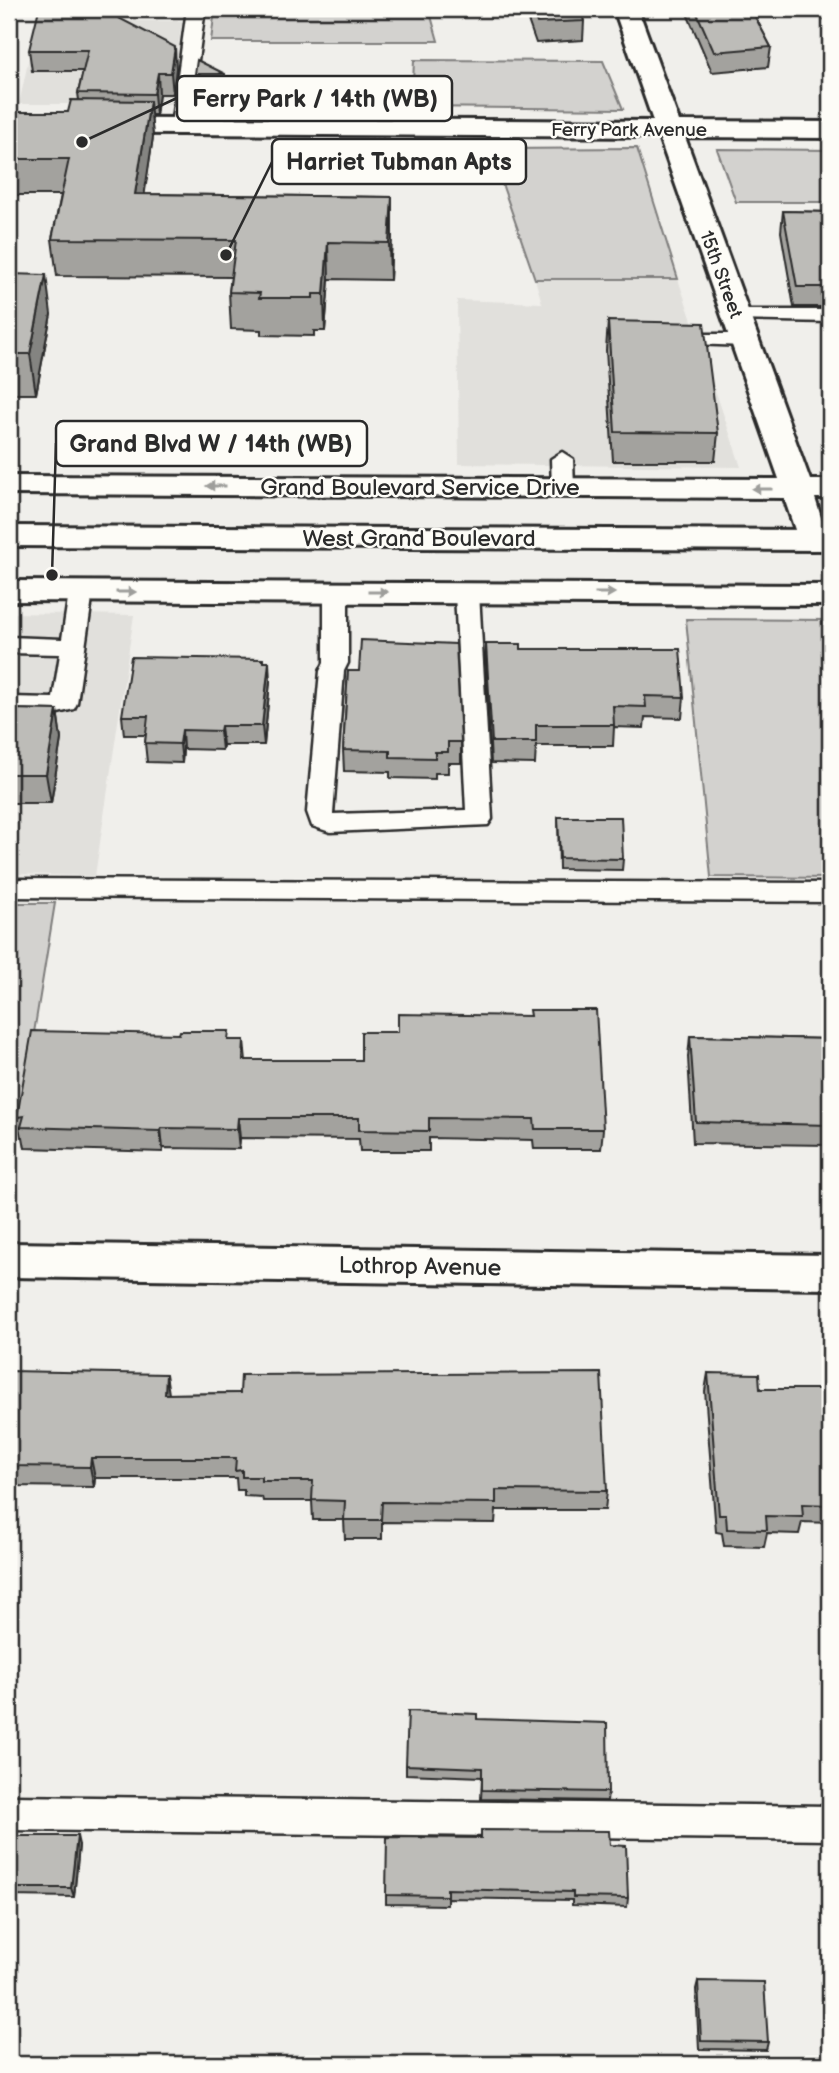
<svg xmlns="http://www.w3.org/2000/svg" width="839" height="2073" font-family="'Balsamiq Sans',sans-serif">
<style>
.built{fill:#e1e0dc}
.green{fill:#d3d2cf;stroke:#7f7e7d;stroke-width:2}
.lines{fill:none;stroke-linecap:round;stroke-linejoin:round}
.lane-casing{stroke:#2b2b2b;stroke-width:5}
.street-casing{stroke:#2b2b2b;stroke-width:6}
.secondary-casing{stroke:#2b2b2b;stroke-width:6}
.lane{fill:#fdfcf7;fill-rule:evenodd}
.street{fill:#fdfcf7;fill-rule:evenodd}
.secondary{fill:#fdfcf7;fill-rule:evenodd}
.wall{fill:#a3a29e;stroke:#2b2b2b;stroke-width:2}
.shaded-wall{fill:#848481;stroke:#2b2b2b;stroke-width:2}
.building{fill:#bdbcb8;stroke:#2b2b2b;stroke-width:2}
.oneway{fill:#9e9e9b}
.labels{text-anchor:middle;stroke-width:5;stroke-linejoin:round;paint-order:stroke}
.far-street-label{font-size:19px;fill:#2b2b2b;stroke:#fdfcf7}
.street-label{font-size:23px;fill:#2b2b2b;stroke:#fdfcf7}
.leader{fill:none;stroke:#2b2b2b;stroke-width:2.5}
.callout-dot{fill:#2b2b2b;stroke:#fdfcf7;stroke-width:2.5}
.callout{fill:#fdfcf7;stroke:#2b2b2b;stroke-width:2.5}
.callout-label{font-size:24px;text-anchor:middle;font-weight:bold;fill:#2b2b2b}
</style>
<rect width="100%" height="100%" fill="#f0efeb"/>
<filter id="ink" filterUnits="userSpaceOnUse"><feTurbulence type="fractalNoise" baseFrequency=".0143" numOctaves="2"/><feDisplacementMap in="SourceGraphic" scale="14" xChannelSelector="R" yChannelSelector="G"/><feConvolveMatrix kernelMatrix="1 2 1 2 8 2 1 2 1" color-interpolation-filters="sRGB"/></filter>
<g filter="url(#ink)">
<!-- built -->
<g class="built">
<path d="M37,21H182L171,104H19Z"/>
<path d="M535,279H678L741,467L459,464L457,300L542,303Z"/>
<path d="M9,613L134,615L95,876L9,874Z"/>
</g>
<!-- green -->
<g class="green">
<path d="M215,9H429L438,41H211Z"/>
<path d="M414,60L603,61L623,109L412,107Z"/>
<path d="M637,148L678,279H535L490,149Z"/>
<path d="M717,149L830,150V202H736Z"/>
<path d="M686,619L830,620V878L711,877Z"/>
<path d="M9,903H55L9,1187Z"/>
</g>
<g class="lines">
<!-- lane casing -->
<g class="lane-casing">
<g id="lane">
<path d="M187,9H205L189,126L180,132L171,126Z"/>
<path d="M818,9H830V19L824,18Z"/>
<path d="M737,310H830V322L730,320L727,316L730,312Z"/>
<path d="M699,334H745L756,340L745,346L692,344L688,340L692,336Z"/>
<path d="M562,452L573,459L574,488L563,495L552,488L551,459Z"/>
<path d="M81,585L89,587L93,592L77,703L74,709L54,714L9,713V697L53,698L60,654L9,653V637L62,639L69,592L73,587Z"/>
<path d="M336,585L344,587L348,592V663L344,671L333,814L466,810L455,593L459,588H475L479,593L492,819L488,825L330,832L312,826L307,812L320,671L324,663V592L328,587Z"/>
<path d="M9,879L830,883V902L9,897Z"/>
<path d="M9,1796L830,1806V1840L9,1830Z"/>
</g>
</g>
<!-- street casing -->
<g class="street-casing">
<g id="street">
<path d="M614,9H638L679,121L830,122V138L685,137L810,480H830V498H815L828,540L823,547L812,550L801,547L784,498L9,494V476L779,479L659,137L9,133V117L653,121Z"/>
<path d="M9,581L830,585V605L9,601Z"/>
<path d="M9,1243L830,1255V1289L9,1277Z"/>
</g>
</g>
<!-- secondary casing -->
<g class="secondary-casing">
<path id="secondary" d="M9,526L830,530V550L9,546Z"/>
</g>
<!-- lane -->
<use href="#lane" class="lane"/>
<!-- street -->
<use href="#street" class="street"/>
<!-- secondary -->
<use href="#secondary" class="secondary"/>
</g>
<!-- wall -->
<g class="wall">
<path d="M524,9H580L584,21L583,40L536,43Z"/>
<path d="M685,9H751L771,47L768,67L712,72Z"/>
<path d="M117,17L176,68L173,94H159L156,115H151L153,137L144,194L392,197V233L390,280L329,279L325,331H314V336L261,335V330L231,329L229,292L231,277L57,276L52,239L61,195H9V112H68L79,100L78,93L83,71H32L29,50Z"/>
<path d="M195,74H225L226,94H196Z"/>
<path d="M783,211L830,212V307H794L781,232Z"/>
<path d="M9,274L51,314L36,394H9Z"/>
<path d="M608,321L718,433L715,461H613L606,350Z"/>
<path d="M486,644L521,649L684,697L682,718L645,717L644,728L614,727L613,746H536L535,764L491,763L486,665Z"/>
<path d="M263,662L270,681L264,745H223L222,750L183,749L182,763L147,762L145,743L146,735H124L122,716Z"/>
<path d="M348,671L461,742V763H448V773H435V779L390,778V772L344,771L343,750Z"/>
<path d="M9,709L57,710L61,739L51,803H9Z"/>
<path d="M558,817L623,859L622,870L559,869Z"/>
<path d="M690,1036L830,1039V1145L693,1143L688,1057Z"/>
<path d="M230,1040L246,1060L603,1129L601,1149H534L533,1140L429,1138V1151H360L359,1139L240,1138L239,1149L163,1148V1152L25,1148L23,1137H21L17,1117Z"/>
<path d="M9,1371L169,1394L240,1393L607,1491L605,1510H496L495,1523L382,1522V1539H345L344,1520H313L312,1501H263L262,1497L244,1496V1490H237L236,1478H95L94,1487L9,1486Z"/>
<path d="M708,1373L760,1389H830V1523L802,1522L799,1534L767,1533L764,1547L724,1546L722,1533L716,1532L705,1391Z"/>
<path d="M477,1719L608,1792L607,1801L481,1799L482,1777L406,1774V1765Z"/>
<path d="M9,1836L79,1845L74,1897L9,1896Z"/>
<path d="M610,1845L628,1898L627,1907L572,1905V1900L447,1898V1905L386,1904V1895Z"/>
<path d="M698,1981L768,2042L766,2050L699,2049L696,1989Z"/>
</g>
<!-- shaded-wall -->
<g class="shaded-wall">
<path d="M112,9H118L113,36L111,14Z"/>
<path d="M175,47L176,68L173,94L171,73Z"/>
<path d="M158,73L159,94L156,115L154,94Z"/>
<path d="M150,101L153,137L139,231L135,194Z"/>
<path d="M392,197V233L390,280L389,243Z"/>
<path d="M328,242L329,279L325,331L324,294Z"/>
<path d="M46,275L51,314L36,394L30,354Z"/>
<path d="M269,662L270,681L264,745L262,726Z"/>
<path d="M57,710L61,739L51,803L46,774Z"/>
<path d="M221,726L223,745L222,750L220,731Z"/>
<path d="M182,730L183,749L182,763L180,744Z"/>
<path d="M244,1040L246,1061L243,1060Z"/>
<path d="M238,1118L240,1138L239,1149L237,1129Z"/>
<path d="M161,1128L163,1148V1152L160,1131Z"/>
<path d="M166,1374L169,1394H165Z"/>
<path d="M91,1458L95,1478L94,1487L90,1467Z"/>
<path d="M77,1836L79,1845L74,1897L71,1888Z"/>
</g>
<!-- building -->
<g class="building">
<path d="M39,9H112L111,14L175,47L171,73H158L154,94L78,93L88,50H29Z"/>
<path d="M532,9H580L584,21L537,23Z"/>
<path d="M695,9H751L771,47L714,52Z"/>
<path d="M197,60L225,74H195Z"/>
<path d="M71,100L150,101L135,194L392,197L389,243L328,242L324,294H313V298H259L260,293L229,292L236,240L52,239L69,159H9V112H68Z"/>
<path d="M783,211L830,212V287H797Z"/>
<path d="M9,274L46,275L30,354H9Z"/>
<path d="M608,321L704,323L718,433L615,432Z"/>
<path d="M361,640L456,644L461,742H448V752H435V758L390,757V751L343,750L348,671H359Z"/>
<path d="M486,644H521V649H680L684,697L645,696L646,707L613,706L614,725H536V742H492Z"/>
<path d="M131,657L263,659V662H269L262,726H221L220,731L182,730L180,744L145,743L148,716H122Z"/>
<path d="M9,709L57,710L46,774H9Z"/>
<path d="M558,817H621L623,859L560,858Z"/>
<path d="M529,1010H596L603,1129H535L534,1119L429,1118V1131L359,1130V1118H238L237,1129L161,1128L160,1131L21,1127L24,1116L17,1117L32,1031L179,1034L180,1031H229L228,1040H244L243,1060H361V1032H398V1014L530,1016Z"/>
<path d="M690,1036L830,1039V1125L696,1122Z"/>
<path d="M9,1371L166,1374L165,1394L240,1393L241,1375L601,1373L607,1491L496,1490V1503L382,1502L381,1520H344L345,1501L312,1500L313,1481H261V1477H242V1470L235,1471L236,1458H91L90,1467L9,1466Z"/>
<path d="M708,1373L759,1374L760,1389H830V1505L802,1504L803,1517L766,1516L767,1530L727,1529L726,1515H719Z"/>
<path d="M408,1711L477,1714V1719L607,1723L608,1792L482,1790V1768L406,1765Z"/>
<path d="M481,1830L609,1831L610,1845L626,1846L628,1898L573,1897V1892L447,1889V1896L386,1895L387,1837L481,1838Z"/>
<path d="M9,1836H77L71,1888H9Z"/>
<path d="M698,1981L764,1982L768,2042L701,2041Z"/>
</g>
<!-- one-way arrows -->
<defs><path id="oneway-solid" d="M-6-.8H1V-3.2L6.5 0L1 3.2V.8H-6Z" transform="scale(1.75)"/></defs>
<g class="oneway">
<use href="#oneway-solid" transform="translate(216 486) rotate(-180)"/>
<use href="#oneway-solid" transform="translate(762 489) rotate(-180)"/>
<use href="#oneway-solid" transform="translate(126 592)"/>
<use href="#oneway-solid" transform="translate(378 592)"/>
<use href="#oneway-solid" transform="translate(605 593)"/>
</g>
</g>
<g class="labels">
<!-- far-street labels -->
<g class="far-street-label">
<text x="629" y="136">Ferry Park Avenue</text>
<text transform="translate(722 274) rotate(70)" y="7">15th Street</text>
</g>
<!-- street labels -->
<g class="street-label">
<text x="420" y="495">Grand Boulevard Service Drive</text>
<text x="419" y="546">West Grand Boulevard</text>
<text transform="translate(420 1266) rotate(1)" y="8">Lothrop Avenue</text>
</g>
</g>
<!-- callouts -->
<path class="leader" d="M82 142L177 98M226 255L272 162M52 575L56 443"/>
<g class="callout-dot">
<circle cx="82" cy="142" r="7"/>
<circle cx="226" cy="255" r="7"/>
<circle cx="52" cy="575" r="7"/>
</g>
<g class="callout">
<rect x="177" y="76" width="275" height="45" rx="7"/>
<rect x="272" y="139" width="254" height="45" rx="7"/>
<rect x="56" y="421" width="311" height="45" rx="7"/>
</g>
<g class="callout-label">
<text x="315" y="107">Ferry Park / 14th (WB)</text>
<text x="399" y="170">Harriet Tubman Apts</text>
<text x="211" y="452">Grand Blvd W / 14th (WB)</text>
</g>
<!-- margin -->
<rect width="839" height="2073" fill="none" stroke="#fdfcf7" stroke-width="35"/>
<rect x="18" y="18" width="804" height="2038" fill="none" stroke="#2b2b2b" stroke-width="2.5" filter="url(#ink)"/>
</svg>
